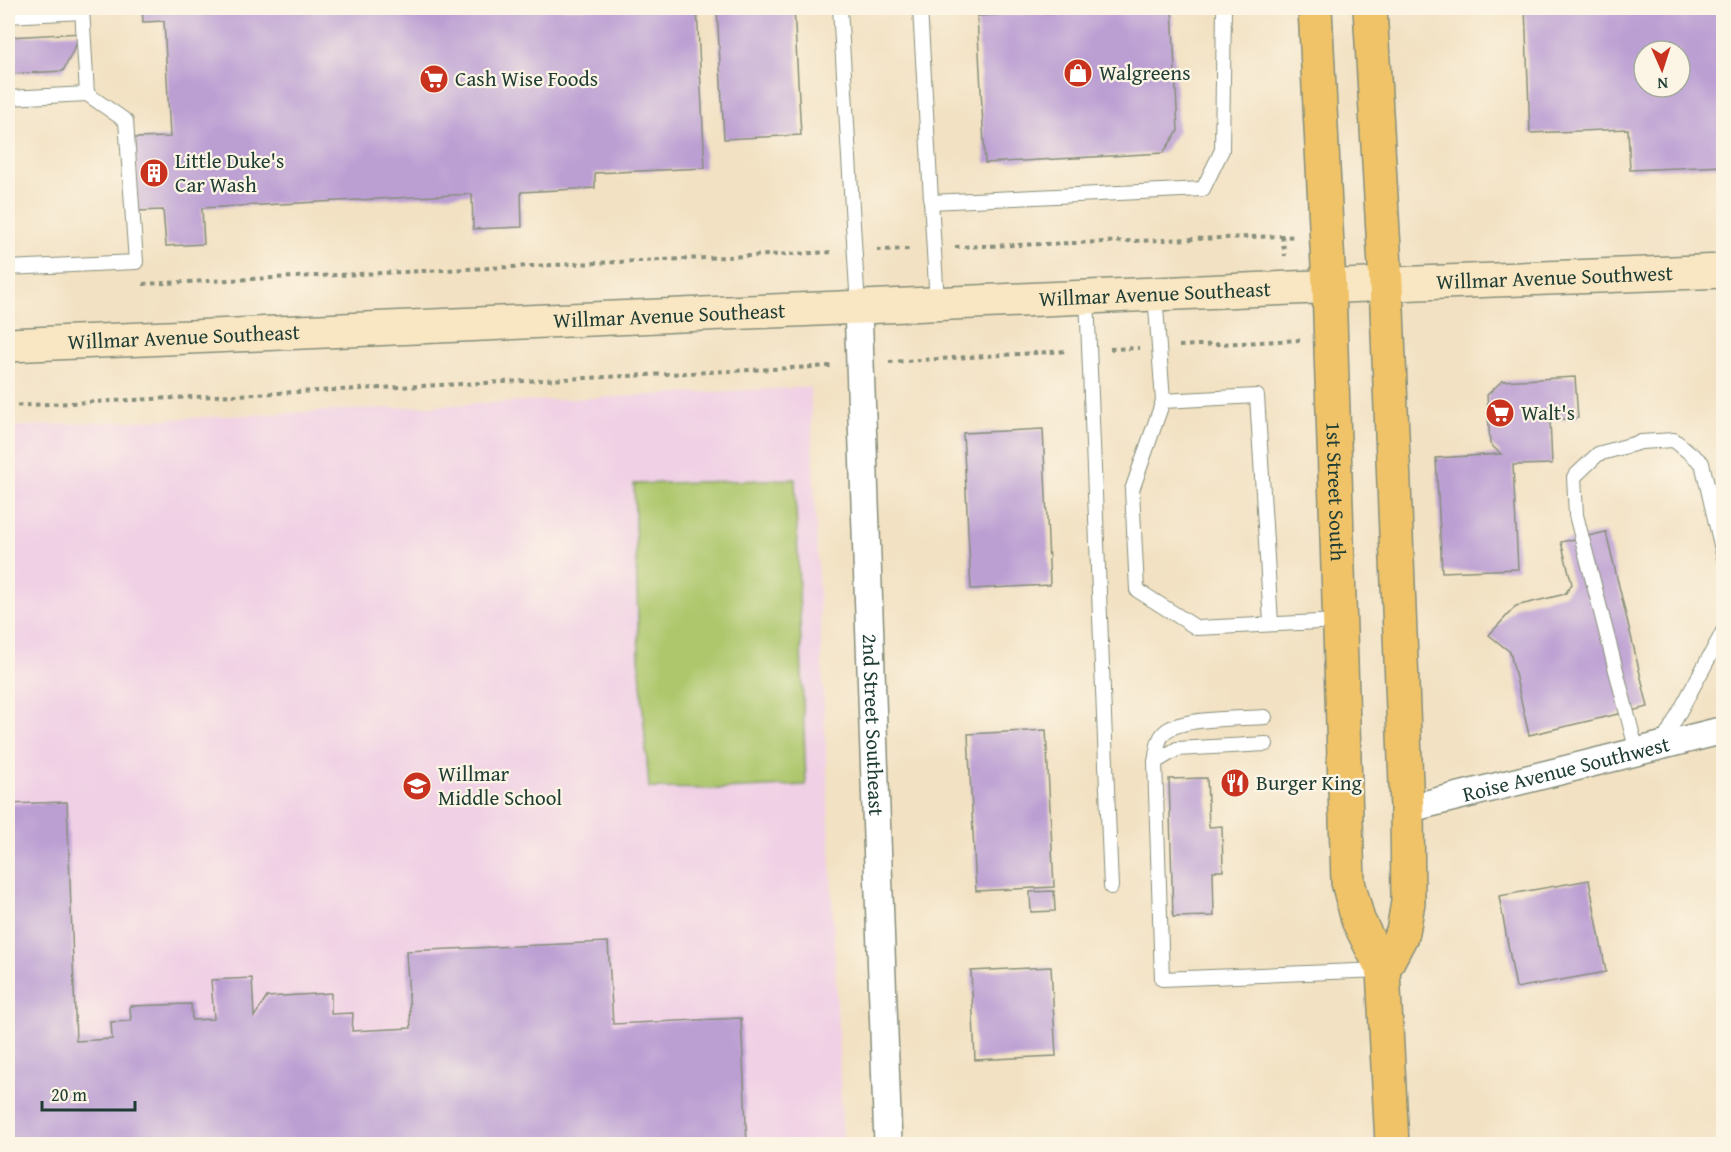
<svg xmlns="http://www.w3.org/2000/svg" width="1731" height="1152" font-family="'Gentium Book Plus',serif">
<style>
.built{fill:#f0d0e5}
.green{fill:#aec76d;stroke:#668250;stroke-width:1.5}
.building{fill:#bb9fd3;fill-rule:evenodd}
.lines{fill:none;stroke-linecap:round;stroke-linejoin:round}
.service-casing{stroke:#888f7b;stroke-width:16}
.minor-casing{stroke:#888f7b;stroke-width:30}
.secondary-casing{stroke:#888f7b;stroke-width:36}
.primary-casing{stroke:#888f7b;stroke-width:36}
.path{stroke:#888f7b;stroke-width:4;stroke-dasharray:4.5 4.5;stroke-linecap:butt}
.service{stroke:#fff;stroke-width:14}
.minor{stroke:#fff;stroke-width:27}
.secondary{stroke:#f9e7c3;stroke-width:33}
.primary{stroke:#f0c369;stroke-width:33}
.labels{text-anchor:middle;stroke-width:4.5;stroke-linejoin:round;paint-order:stroke}
.poi-label{font-size:21px;fill:#1f3d34;stroke:#fcf5e5;text-anchor:start}
.street-label{font-size:21px;fill:#1f3d34;stroke:#fcf5e5}
</style>
<rect width="100%" height="100%" fill="#fcf5e5"/>
<filter id="ink" filterUnits="userSpaceOnUse"><feTurbulence type="fractalNoise" baseFrequency=".0167" numOctaves="2"/><feDisplacementMap in="SourceGraphic" scale="12" xChannelSelector="R" yChannelSelector="G"/><feConvolveMatrix kernelMatrix="1 2 1 2 8 2 1 2 1" color-interpolation-filters="sRGB"/></filter>
<filter id="wash" filterUnits="userSpaceOnUse"><feTurbulence type="fractalNoise" baseFrequency=".008" numOctaves="4" result="noise"/><feDisplacementMap in="SourceGraphic" scale="24" xChannelSelector="R" yChannelSelector="G"/><feGaussianBlur stdDeviation="1.35" result="paint"/><feColorMatrix in="noise" values="0 0 0 0 0 0 0 0 0 0 0 0 0 0 0 0 0 1.4 0 .05"/><feComposite in="paint" operator="in"/></filter>
<g filter="url(#wash)">
<rect width="100%" height="100%" fill="#f2e1c2"/>
<!-- built -->
<path class="built" d="M810,387L843,1144H8V427Z"/>
<!-- green -->
<path class="green" d="M795,479L806,785L723,789L649,788L639,656L634,484Z"/>
<g id="blocks">
<!-- building -->
<g class="building">
<path d="M142,8H697L705,168L595,173V188L521,192L522,227L473,229L472,194L202,208L204,244L166,246L163,210L138,211L134,138L170,137L164,21L143,22Z"/>
<path d="M717,8H794L801,135L724,139Z"/>
<path d="M1138,8H1172L1178,131L1163,153L985,163L977,16Z"/>
<path d="M1525,8H1724V166L1630,170L1628,129L1530,133ZM1644,51H1680V87H1644Z"/>
<path d="M82,33L63,71L8,74V37Z"/>
<path d="M1575,377L1578,418L1550,420L1552,464L1513,465L1518,569L1442,572L1436,458L1501,454L1490,444L1487,395L1502,381Z"/>
<path d="M1043,429L1050,585L971,589L963,433Z"/>
<path d="M1606,532L1648,707L1529,735L1510,652L1489,635L1516,606L1565,594L1572,584L1561,542Z"/>
<path d="M1046,730L1054,887L976,891L968,734Z"/>
<path d="M1207,778L1209,827L1222,826L1223,871H1213L1214,916L1173,917L1169,779Z"/>
<path d="M67,802L76,1041L112,1039L111,1022L131,1021L130,1006L191,1004L192,1020L214,1019L211,980L252,978L254,1017L267,997L331,993V1014L353,1013L352,1031L411,1028L406,951L608,942L613,1024L741,1018L747,1144H8V804Z"/>
<path d="M1589,880L1606,972L1516,988L1499,896Z"/>
<path d="M1054,891L1055,911L1031,912L1030,892Z"/>
<path d="M1051,967L1056,1056L975,1060L971,971Z"/>
</g>
</g>
</g>
<g filter="url(#ink)">
<use href="#blocks" fill-opacity="0" stroke="#888f7b" stroke-width="1.5"/>
<g class="lines">
<!-- service casing -->
<g class="service-casing">
<g id="service">
<path d="M840,8L858,307"/>
<path d="M920,8L937,304"/>
<path d="M8,16L82,12"/>
<path d="M8,98L87,94L82,8"/>
<path d="M931,202L1203,189L1222,150L1224,8"/>
<path d="M8,268L136,262L126,121L87,94"/>
<path d="M1155,294L1163,401"/>
<path d="M1087,297L1111,887"/>
<path d="M1271,623L1257,396L1163,401L1132,490L1137,590L1197,628L1340,621"/>
<path d="M1265,717C1241,719 1185,717 1166,731C1157,738 1157,752 1155,762L1162,979L1381,970"/>
<path d="M1662,744L1724,630"/>
<path d="M1637,752L1576,515L1574,477L1598,454L1641,442L1674,440L1702,463L1724,558"/>
<path d="M1155,762L1177,749L1266,744"/>
</g>
</g>
<!-- minor casing -->
<g class="minor-casing">
<g id="minor">
<path id="s1" d="M858,307L888,1144"/>
<path id="s2" d="M1407,809L1724,730"/>
</g>
</g>
<!-- secondary casing -->
<g class="secondary-casing">
<g id="secondary">
<path id="s3" d="M8,345L1291,288L1724,271"/>
</g>
</g>
<!-- primary casing -->
<g class="primary-casing">
<g id="primary">
<path id="s4" d="M1315,8L1329,286L1348,882L1358,920L1383,970L1392,1144"/>
<path d="M1370,8L1386,284L1407,809L1408,902L1403,932L1383,970"/>
</g>
</g>
<!-- path -->
<g class="path">
<path d="M1282,236L1285,256"/>
<path d="M955,247L1282,236L1295,237"/>
<path d="M877,250L912,249"/>
<path d="M143,284L834,252"/>
<path d="M1179,346L1300,340"/>
<path d="M1110,349L1139,348"/>
<path d="M889,362L1067,351"/>
<path d="M8,406L833,366"/>
</g>
<!-- service -->
<use href="#service" class="service"/>
<!-- minor -->
<use href="#minor" class="minor"/>
<!-- secondary -->
<use href="#secondary" class="secondary"/>
<!-- primary -->
<use href="#primary" class="primary"/>
</g>
</g>
<!-- icons -->
<defs>
<g id="shop-disc" transform="scale(1.5)"><circle r="9.5" fill="#c8321e" stroke="#fcf5e5"/><path d="M-5-2.5h2.3a2.7 3.5 0 0 1 5.4 0H5L5.5 6h-11ZM-1.5-2.5h3a1.5 2.3 0 0 0-3 0Z" fill="#fff"/></g>
<g id="supermarket-disc" transform="scale(1.5)"><circle r="9.5" fill="#c8321e" stroke="#fcf5e5"/><path d="M-6-5.5h2.5l.6 2H6L4.5 2H-2.5L-4.4-4H-6ZM-1.5 3.2a1.3 1.3 0 1 0 .1 0ZM3 3.2a1.3 1.3 0 1 0 .1 0Z" fill="#fff"/></g>
<g id="building-disc" transform="scale(1.5)"><circle r="9.5" fill="#c8321e" stroke="#fcf5e5"/><path d="M-4-6H4V6H1V3H-1V6H-4ZM-2.5-4.3h1.7v1.8h-1.7ZM.8-4.3h1.7v1.8H.8ZM-2.5-1h1.7V.8h-1.7ZM.8-1h1.7V.8H.8Z" fill="#fff"/></g>
<g id="restaurant-disc" transform="scale(1.5)"><circle r="9.5" fill="#c8321e" stroke="#fcf5e5"/><path d="M-5-6h1v4h1v-4h1v4h1v-4h1v5L-1.5 .5V6h-2V.5L-5-1ZM5-6V6H3V1.5H1.5Q1.5-4 5-6Z" fill="#fff"/></g>
<g id="school-disc" transform="scale(1.5)"><circle r="9.5" fill="#c8321e" stroke="#fcf5e5"/><path d="M0-5L7-2L0 1L-7-2ZM-4 1L0 2.5L4 1V4Q0 6-4 4Z" fill="#fff"/></g>
</defs>
<g fill-rule="evenodd">
<use href="#shop-disc" x="1078" y="73"/>
<use href="#supermarket-disc" x="434" y="79"/>
<use href="#building-disc" x="154" y="173"/>
<use href="#supermarket-disc" x="1500" y="413"/>
<use href="#restaurant-disc" x="1235" y="783"/>
<use href="#school-disc" x="417" y="786"/>
</g>
<g class="labels">
<!-- poi labels -->
<g class="poi-label">
<text x="1099" y="80">Walgreens</text>
<text x="455" y="86">Cash Wise Foods</text>
<text x="175" y="168">Little Duke's<tspan x="175" dy="24">Car Wash</tspan></text>
<text x="1521" y="420">Walt's</text>
<text x="438" y="781">Willmar<tspan x="438" dy="24">Middle School</tspan></text>
<text x="1256" y="790">Burger King</text>
</g>
<!-- street labels -->
<g class="street-label">
<text dy="7" stroke="none"><textPath href="#s3" startOffset="1548">Willmar Avenue Southwest</textPath></text>
<text dy="7" stroke="none"><textPath href="#s3" startOffset="1148">Willmar Avenue Southeast</textPath></text>
<text dy="7" stroke="none"><textPath href="#s3" startOffset="662">Willmar Avenue Southeast</textPath></text>
<text dy="7" stroke="none"><textPath href="#s3" startOffset="176">Willmar Avenue Southeast</textPath></text>
<text dy="7" stroke="none"><textPath href="#s4" startOffset="484">1st Street South</textPath></text>
<text dy="7" stroke="none"><textPath href="#s1" startOffset="418">2nd Street Southeast</textPath></text>
<text dy="7" stroke="none"><textPath href="#s2" startOffset="164">Roise Avenue Southwest</textPath></text>
</g>
</g>
<!-- margin -->
<rect width="1731" height="1152" fill="none" stroke="#fcf5e5" stroke-width="30"/>
<!-- north arrow -->
<g transform="translate(1662 69) rotate(177)"><circle r="28" fill="#fcf5e5" stroke="#a4ab9e" stroke-width="1.5"/>
<path d="M0-4.5L10 22L0 15L-10 22Z" fill="#c8321e"/>
<text y="-9" font-size="16" font-weight="bold" text-anchor="middle" fill="#1f3d34">N</text>
</g>
<!-- scale -->
<path d="M42 1101v9h93v-9" fill="none" stroke="#1f3d34" stroke-width="3"/>
<text x="51" y="1101" font-size="18" fill="#1f3d34" stroke="#fcf5e5" stroke-width="4.5" paint-order="stroke">20 m</text>
</svg>
